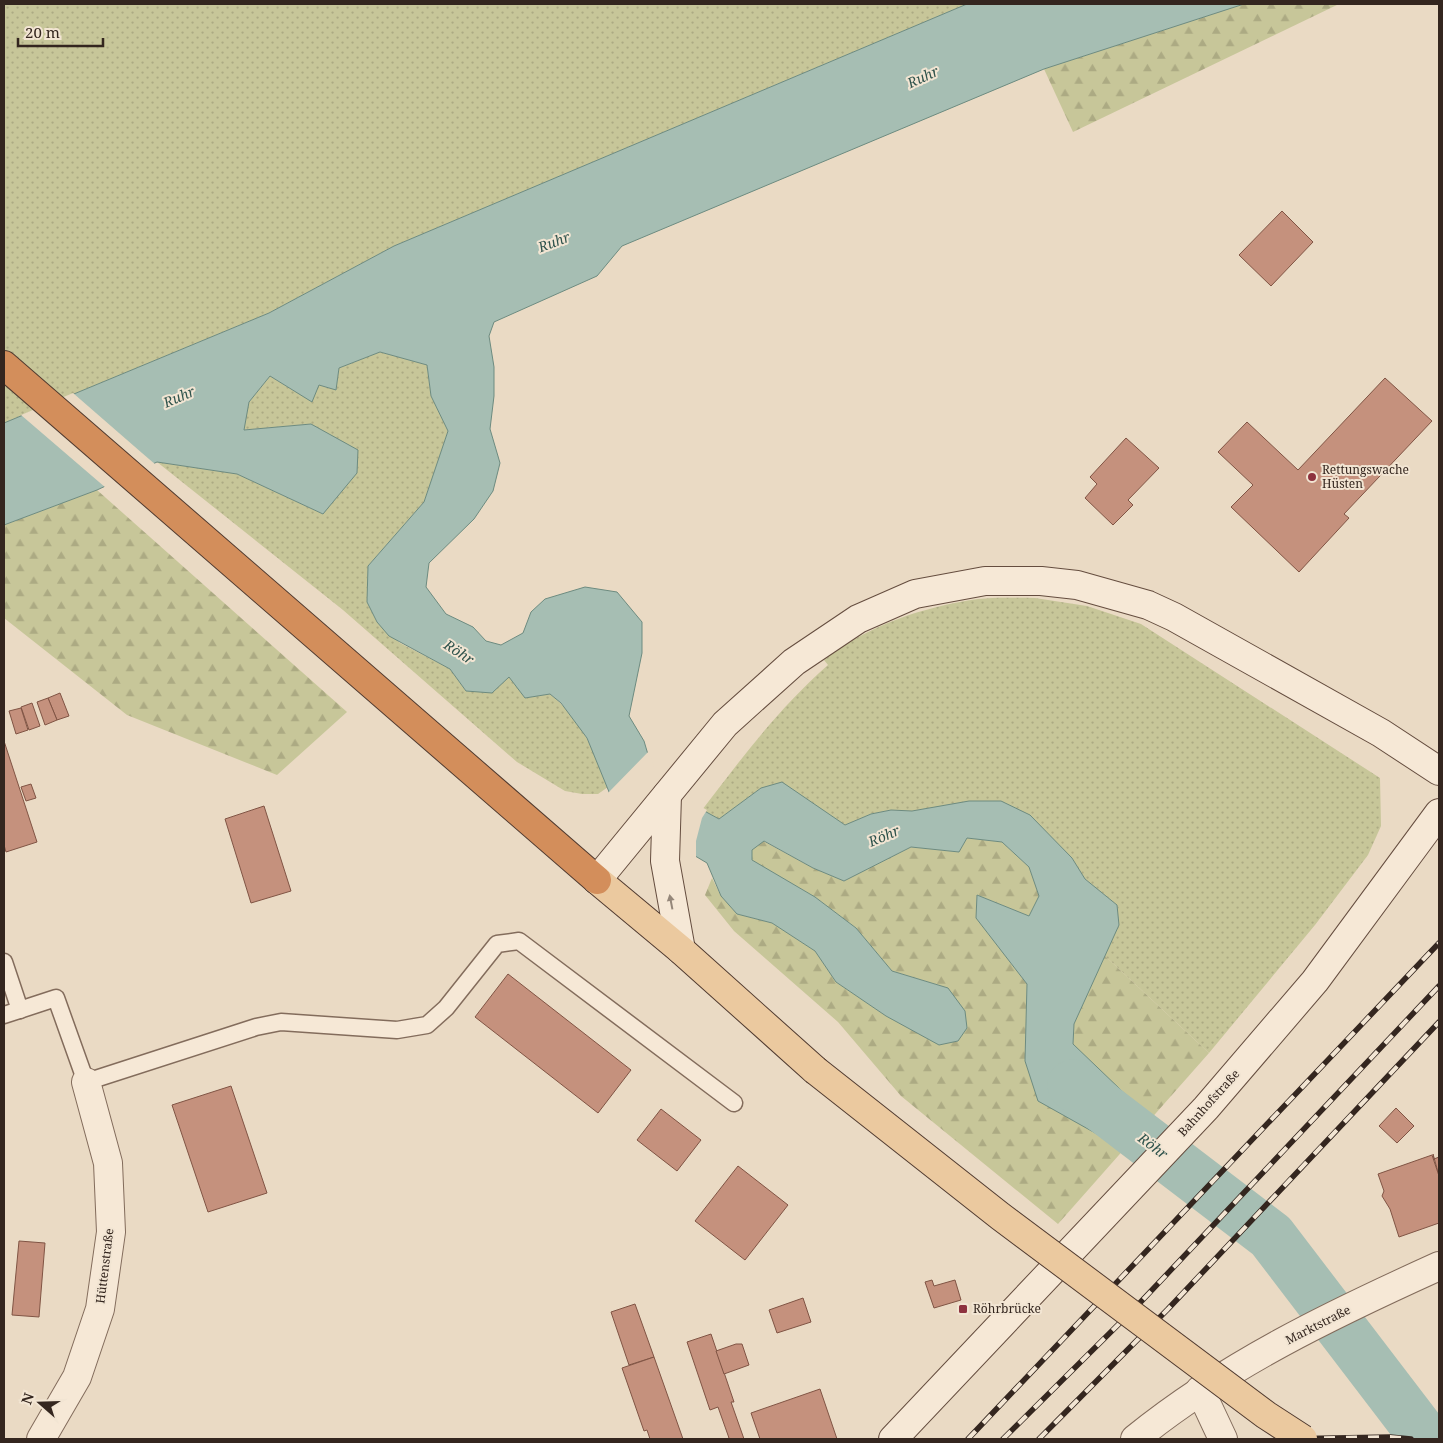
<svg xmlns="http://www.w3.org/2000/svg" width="1443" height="1443" font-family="'Noto Serif',serif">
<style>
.grass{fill:url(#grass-dots)}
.forest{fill:url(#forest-firs)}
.water{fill:#a6beb3;stroke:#6d8b80}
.pier{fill:#eadac4}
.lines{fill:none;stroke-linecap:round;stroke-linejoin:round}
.river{stroke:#a6beb3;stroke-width:51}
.building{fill:#c5917d;stroke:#805444}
.lane-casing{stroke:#836c5c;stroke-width:19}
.street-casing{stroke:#836c5c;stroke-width:30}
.secondary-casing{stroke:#654d3f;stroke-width:30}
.primary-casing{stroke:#513b30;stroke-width:30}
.highway-casing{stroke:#513b30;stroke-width:30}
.lane{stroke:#f6e8d6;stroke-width:16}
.street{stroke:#f6e8d6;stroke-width:28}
.secondary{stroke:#f6e8d6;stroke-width:28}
.primary{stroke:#ebc99f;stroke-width:28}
.highway{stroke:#d38e5b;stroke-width:28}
.rail-casing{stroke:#34261f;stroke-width:5.5}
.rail{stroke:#f2e5d3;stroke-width:4;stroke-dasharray:11;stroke-linecap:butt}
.primary-bridge-casing{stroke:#513b30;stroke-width:30;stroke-linecap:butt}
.primary-bridge{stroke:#ebc99f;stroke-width:28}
.oneway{fill:#95877a}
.poi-dot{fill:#8d313e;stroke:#f2e5d3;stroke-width:2}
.labels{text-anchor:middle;stroke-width:4;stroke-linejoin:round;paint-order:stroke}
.poi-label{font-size:12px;fill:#34261f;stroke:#f2e5d3;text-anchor:start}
.street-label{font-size:12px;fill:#34261f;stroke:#f2e5d3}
.water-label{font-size:14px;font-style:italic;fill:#2f534c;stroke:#f2e5d3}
</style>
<defs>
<pattern id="grass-dots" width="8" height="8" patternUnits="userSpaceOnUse" patternTransform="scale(1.25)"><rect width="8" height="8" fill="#c7c699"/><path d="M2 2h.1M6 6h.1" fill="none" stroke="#acaa83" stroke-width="1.8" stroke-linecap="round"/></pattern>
<pattern id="forest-firs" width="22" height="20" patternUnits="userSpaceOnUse" patternTransform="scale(1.25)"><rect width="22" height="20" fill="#c7c699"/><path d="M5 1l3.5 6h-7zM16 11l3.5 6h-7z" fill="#acaa83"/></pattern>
</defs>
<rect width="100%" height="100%" fill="#eadac4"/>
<!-- grass -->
<g class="grass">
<path d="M4,4H967L394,246L269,313L4,423Z"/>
<path d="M380,352L427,365L431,396L448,431L424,502L368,566L367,602L377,622L400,643L450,669L466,691L509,676L525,698L550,694C579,717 597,753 608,787L598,794H582L565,791L517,762L343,610L157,462L237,474L323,514L311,424L243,430L249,402L270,376L294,391L319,385L336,390L339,368Z"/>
<path d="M1035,598L1087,606L1141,624L1380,778L1381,826L1368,855L1315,925L1209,1053L1104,955L1119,925L1117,905L1085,879L1072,858L940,807L912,811L891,810L871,814L845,825L822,810L761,788L719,819L702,810C741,759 779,708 828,665L824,660C868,625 923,607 978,599C997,597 1016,598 1035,598Z"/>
</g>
<!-- forest -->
<g class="forest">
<path d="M1244,4H1339L1073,132L1044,69Z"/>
<path d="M97,490L347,712L277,775L127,715L4,618V525Z"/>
<path d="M967,838L1002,842L1029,867L1039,896L1029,916L977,895L976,917L1027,984L1025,1061L1146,1114L1073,1045L1074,1024L1104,955L1209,1053L1058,1224L901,1096L838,1022L734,931L705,895L712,878L721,896L737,914L772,923L815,951L836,982L886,1016L939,1044L958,1041L948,988L892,971L856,928L815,897L751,860L752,849L763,841L813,868L844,881L911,847L959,852Z"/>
</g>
<!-- water -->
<path class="water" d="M967,4H1244L1044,69L622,246L597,276L494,322L489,336L494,367V396L490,429L500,463L493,491L474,519L429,563L426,587L446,614L473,627L486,641L501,645L523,633L531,612L545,599L585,587L617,592L642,622V653L629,716L644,741L652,768L688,802L719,819L761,788L782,782L845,825L871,814L891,810L912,811L969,801H1001L1030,815L1072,858L1085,879L1117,905L1119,925L1074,1024L1073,1044L1146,1114L1113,1143L1038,1101L1025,1061L1027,984L976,918L977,895L1029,916L1039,896L1029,867L1002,842L967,838L959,852L911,847L844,881L813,868L764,841L752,850V860L815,897L856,928L892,971L948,988L965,1011L967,1028L958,1041L939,1045L886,1016L836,982L815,951L772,923L737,914L721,896L707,863L616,809L587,738L561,703L550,694L525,698L509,677L492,693L466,691L450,669L389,636L377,622L367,602L368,566L424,502L448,431L431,396L427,365L380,352L339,368L336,390L319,385L312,402L270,376L249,402L244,430L311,424L358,450L357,473L323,514L237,474L157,462L97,490L4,525V423L269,313L394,246Z"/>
<!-- pier -->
<g class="pier">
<path d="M73,393L142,453L156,465L106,488L21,415Z"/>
<path d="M649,751L654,767L689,800L707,810L702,818L696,841V858L651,845L614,810L608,793Z"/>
</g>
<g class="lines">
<!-- river -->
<path class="river" d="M1073,1085L1271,1236L1426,1439"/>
</g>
<!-- building -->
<g class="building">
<path d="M1282,211L1313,242L1271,286L1239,255Z"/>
<path d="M1385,378L1432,421L1344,514L1349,518L1299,572L1231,507L1253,485L1218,452L1247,422L1298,470Z"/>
<path d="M1126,438L1159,468L1128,500L1133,505L1113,525L1085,498L1097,484L1090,477Z"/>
<path d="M60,693L69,716L57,720L48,698Z"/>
<path d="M48,698L57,720L45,725L37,702Z"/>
<path d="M32,703L40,726L29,730L21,707Z"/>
<path d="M21,708L28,730L16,734L9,711Z"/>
<path d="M4,741L37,842L6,852L4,845Z"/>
<path d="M31,784L36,798L26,801L21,787Z"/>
<path d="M264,806L291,891L251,903L225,819Z"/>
<path d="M508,974L631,1070L598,1113L475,1017Z"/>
<path d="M231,1086L267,1193L208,1212L172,1105Z"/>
<path d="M1396,1108L1414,1126L1397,1143L1379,1126Z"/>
<path d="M661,1109L701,1140L677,1171L637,1140Z"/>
<path d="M1433,1154L1434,1159L1439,1157V1176Z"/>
<path d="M1432,1155L1439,1176V1223L1399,1237L1390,1209L1382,1196L1384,1191L1378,1174Z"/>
<path d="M738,1166L788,1205L745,1260L695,1221Z"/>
<path d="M19,1241L45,1243L39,1317L12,1315Z"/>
<path d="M932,1280L934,1286L955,1280L961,1300L934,1308L925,1282Z"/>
<path d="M803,1298L811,1322L777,1333L769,1310Z"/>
<path d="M635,1304L654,1357L629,1365L611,1312Z"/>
<path d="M711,1334L734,1402H731L744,1439H726L729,1438L718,1407L710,1410L687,1342Z"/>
<path d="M736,1344H742L749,1365L724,1374L716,1351Z"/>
<path d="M654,1357L683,1439H650L647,1430L644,1431L622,1368Z"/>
<path d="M820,1389L837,1439H760L751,1413Z"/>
</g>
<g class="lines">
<!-- lane casing -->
<g class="lane-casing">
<g id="lane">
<path d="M4,962L20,1010"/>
<path d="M4,1015L56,998L86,1082L256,1027L281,1022L397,1030L427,1025L446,1008L497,944L519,941L734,1103"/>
</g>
</g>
<!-- street casing -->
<g class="street-casing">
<g id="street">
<path d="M1200,1390L1223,1439"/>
<path d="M41,1439L77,1377L100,1309L111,1232L108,1163L86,1082"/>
<path d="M1135,1439C1226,1365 1333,1314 1439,1266"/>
</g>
</g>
<!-- secondary casing -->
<g class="secondary-casing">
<g id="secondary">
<path d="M667,795L665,861L681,950"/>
<path d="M597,880L725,724L794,662L858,619L915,594L985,581H1041L1077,585L1148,605L1174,617L1381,733L1439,771"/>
<path d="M893,1439L1206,1108L1315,981L1439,813"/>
</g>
</g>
<!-- primary casing -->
<g class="primary-casing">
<path id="primary" d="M597,880L681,950L815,1070"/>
</g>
<!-- highway casing -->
<g class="highway-casing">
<path id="highway" d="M4,365L597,880"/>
</g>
<!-- lane -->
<use href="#lane" class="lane"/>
<!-- street -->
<use href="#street" class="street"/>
<!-- secondary -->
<use href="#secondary" class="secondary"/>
<!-- primary -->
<use href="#primary" class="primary"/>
<!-- highway -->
<use href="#highway" class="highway"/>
<!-- rail casing -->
<g class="rail-casing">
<g id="rail">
<path d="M968,1439L1439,943"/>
<path d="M1003,1439L1135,1308L1439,986"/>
<path d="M1039,1439L1168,1309L1439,1022"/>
<path d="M1280,1439L1390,1437L1411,1439"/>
</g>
</g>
<!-- rail -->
<use href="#rail" class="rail"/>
<!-- primary-bridge casing -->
<g class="primary-bridge-casing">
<path id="primary-bridge" d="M815,1070L1000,1216L1266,1415L1303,1439"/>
</g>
<!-- primary-bridge -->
<use href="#primary-bridge" class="primary-bridge"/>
</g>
<!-- one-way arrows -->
<defs><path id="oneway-solid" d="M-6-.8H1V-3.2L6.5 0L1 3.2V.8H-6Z" transform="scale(1.25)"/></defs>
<use class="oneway" href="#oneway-solid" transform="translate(671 902) rotate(-101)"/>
<!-- markers -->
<g class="poi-dot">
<circle cx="1312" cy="477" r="5"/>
<rect x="958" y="1304" width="10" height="10" rx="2.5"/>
</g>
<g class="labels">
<!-- poi labels -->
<g class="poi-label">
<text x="1322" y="474">Rettungswache<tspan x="1322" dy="14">Hüsten</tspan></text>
<text x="973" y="1313">Röhrbrücke</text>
</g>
<!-- street labels -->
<g class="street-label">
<text transform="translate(1209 1103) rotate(-48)" y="4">Bahnhofstraße</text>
<text transform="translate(105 1266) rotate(-83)" y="4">Hüttenstraße</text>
<text transform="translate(1318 1325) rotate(-27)" y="4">Marktstraße</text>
</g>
<!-- water labels -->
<g class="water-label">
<text transform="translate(923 77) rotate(-25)" y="5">Ruhr</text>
<text transform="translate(554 242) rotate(-21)" y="5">Ruhr</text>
<text transform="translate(179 397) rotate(-23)" y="5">Ruhr</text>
<text transform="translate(459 652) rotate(33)" y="5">Röhr</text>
<text transform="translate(884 836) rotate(-23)" y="5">Röhr</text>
<text transform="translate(1153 1146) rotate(37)" y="5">Röhr</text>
</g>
</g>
<!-- border -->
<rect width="1443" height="1443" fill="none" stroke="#34261f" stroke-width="10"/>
<!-- north arrow -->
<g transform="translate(40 1403) rotate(290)" stroke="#f2e5d3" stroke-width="4" paint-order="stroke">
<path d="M0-4L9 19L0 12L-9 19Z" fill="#34261f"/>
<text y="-8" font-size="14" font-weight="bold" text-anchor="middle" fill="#34261f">N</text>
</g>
<!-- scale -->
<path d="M18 38v8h85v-8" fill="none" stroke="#34261f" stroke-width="2.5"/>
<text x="25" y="38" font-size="15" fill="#34261f" stroke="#f2e5d3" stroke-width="4" paint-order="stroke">20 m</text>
</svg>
